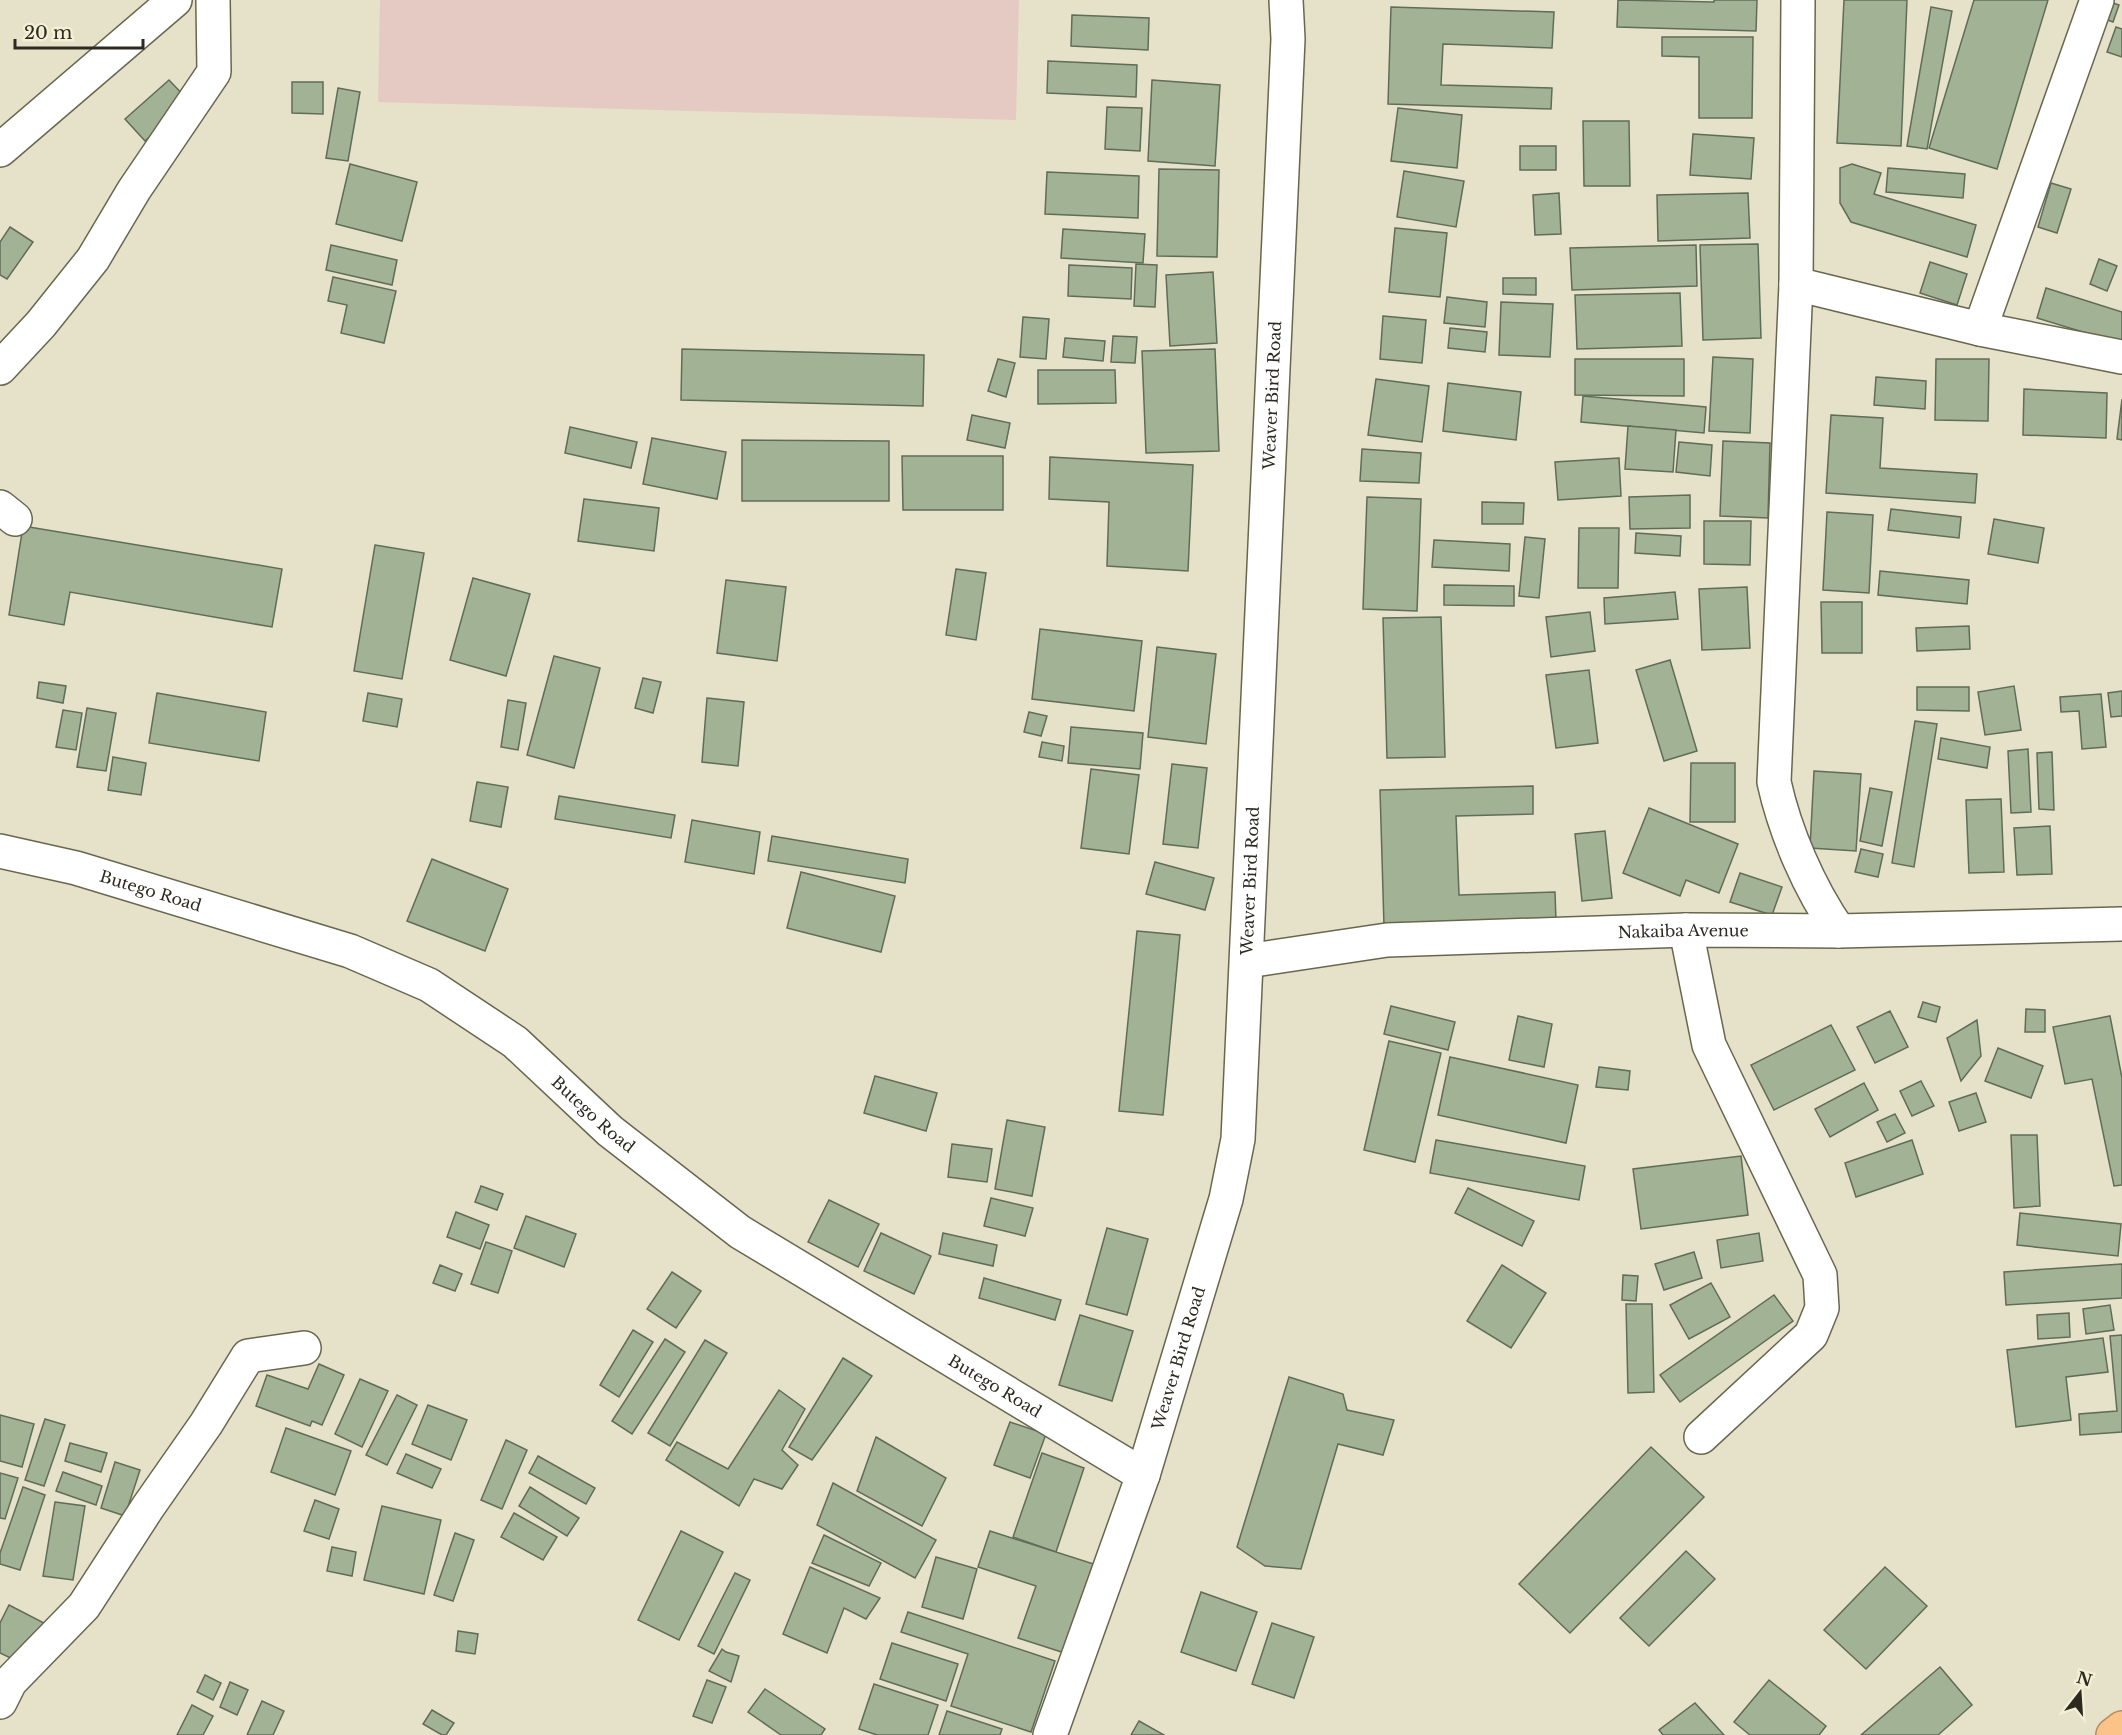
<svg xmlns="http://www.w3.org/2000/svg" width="2122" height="1735" font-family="'Libre Baskerville',serif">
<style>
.garden{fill:#e5cac3}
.building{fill:#a2b395;stroke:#606c58;stroke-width:1.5}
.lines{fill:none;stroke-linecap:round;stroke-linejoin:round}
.minor-casing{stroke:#696650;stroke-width:36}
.highway-casing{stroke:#b38d63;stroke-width:36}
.minor{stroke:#fff;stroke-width:33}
.highway{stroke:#fbc387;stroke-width:33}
.labels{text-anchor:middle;stroke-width:4.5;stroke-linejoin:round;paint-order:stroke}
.street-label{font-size:16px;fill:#2c2a21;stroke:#f4f0d6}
</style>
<rect width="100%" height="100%" fill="#e6e2c9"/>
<!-- garden -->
<path class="garden" d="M380,0H1019L1016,120L378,102Z"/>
<!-- building -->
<g class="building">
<path d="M1618,0L1714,2V0H1757L1756,31L1617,27Z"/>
<path d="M1844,0H1907L1901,146L1837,143Z"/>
<path d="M1974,0H2048L1997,169L1929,148Z"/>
<path d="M2107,1L2119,5L2113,22L2100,17Z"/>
<path d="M1391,7L1554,12L1552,48L1443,44L1441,85L1552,88L1551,109L1388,104Z"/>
<path d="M1931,7L1952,11L1927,149L1907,146Z"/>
<path d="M1072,15L1149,18L1148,50L1071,46Z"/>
<path d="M2116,27L2122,29V57L2107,52Z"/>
<path d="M1662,37H1753L1752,118H1699V57L1662,56Z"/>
<path d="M1048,61L1137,65L1136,97L1047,93Z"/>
<path d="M169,80L189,101L145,141L125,119Z"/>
<path d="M1152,80L1220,85L1215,166L1148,161Z"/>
<path d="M292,82H323V114L292,113Z"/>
<path d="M338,88L360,92L348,161L326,158Z"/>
<path d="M1107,107L1142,108L1140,151L1105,149Z"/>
<path d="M1398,108L1462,115L1457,168L1391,161Z"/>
<path d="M1583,121H1629L1630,186H1584Z"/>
<path d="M1693,134L1754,138L1751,179L1690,175Z"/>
<rect x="1520" y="146" width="36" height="24"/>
<path d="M350,164L417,182L402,241L336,224Z"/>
<path d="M1852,164L1881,173L1874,194L1976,225L1967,257L1851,222L1840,203V168Z"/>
<path d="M1888,168L1965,174L1963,198L1886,192Z"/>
<path d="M1159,169L1219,170L1217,257L1157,256Z"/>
<path d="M1404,171L1464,181L1456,227L1397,217Z"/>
<path d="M1047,172L1139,176L1138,218L1045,214Z"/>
<path d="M2051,183L2071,189L2057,233L2038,227Z"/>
<path d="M1559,193L1561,234L1535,235L1533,195Z"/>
<path d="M1748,193L1750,238L1658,241L1657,195Z"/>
<path d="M10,227L33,242L7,279L0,275V242Z"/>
<path d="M1395,228L1447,233L1440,297L1389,292Z"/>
<path d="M1063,229L1145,234L1143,263L1061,258Z"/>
<path d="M1758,244L1761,338L1703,340L1700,245Z"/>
<path d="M331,245L397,260L392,285L326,270Z"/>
<path d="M1696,245L1697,286L1572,290L1570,248Z"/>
<path d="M2099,259L2117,266L2107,291L2090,284Z"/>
<path d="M1930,262L1967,274L1957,305L1920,293Z"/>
<path d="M1136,264L1157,265L1155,307L1134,306Z"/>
<path d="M1069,265L1132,268L1131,299L1068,296Z"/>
<path d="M1213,272L1217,343L1170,346L1166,275Z"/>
<path d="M333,277L396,291L384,343L341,333L347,305L328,301Z"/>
<path d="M1503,278H1536V295L1503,294Z"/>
<path d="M2046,288L2122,312V344L2037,318Z"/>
<path d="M1680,293L1682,346L1577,349L1575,295Z"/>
<path d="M1447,297L1487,302L1485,327L1444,323Z"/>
<path d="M1501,302L1553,304L1550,357L1499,355Z"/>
<path d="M1383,316L1426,320L1422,363L1380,359Z"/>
<path d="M1023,317L1049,319L1046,359L1020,357Z"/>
<path d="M1450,328L1487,332L1485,352L1448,348Z"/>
<path d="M1113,336L1137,337L1135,363L1111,362Z"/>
<path d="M1065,338L1105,341L1103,361L1063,357Z"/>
<path d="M682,349L924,355L923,406L681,400Z"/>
<path d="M1215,349L1219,451L1146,453L1142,351Z"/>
<path d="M1713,357L1753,359L1750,433L1709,431Z"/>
<path d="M998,359L1015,363L1006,397L988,391Z"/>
<path d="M1575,359H1684V396L1575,395Z"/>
<path d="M1936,359H1989L1988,421L1935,420Z"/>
<path d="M1038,370H1115L1116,403L1038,404Z"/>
<path d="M1876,377L1926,381L1925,409L1874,405Z"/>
<path d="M1376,379L1429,386L1422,442L1368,435Z"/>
<path d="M1448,383L1521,392L1516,440L1443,431Z"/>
<path d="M2024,389L2107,393L2106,438L2023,435Z"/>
<path d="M1583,396L1706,407L1704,433L1581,422Z"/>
<path d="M2122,399V440L2117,439Z"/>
<path d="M972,415L1010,423L1005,448L967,440Z"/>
<path d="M1831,415L1883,418L1880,468L1977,474L1975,503L1826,493Z"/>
<path d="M1628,426L1676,430L1673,472L1625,469Z"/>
<path d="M570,427L637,442L631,468L565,453Z"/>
<path d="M652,438L726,452L717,499L643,484Z"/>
<path d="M742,440L889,441V501H742Z"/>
<path d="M1723,441L1770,443L1768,518L1720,516Z"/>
<path d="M1679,442L1712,445L1710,476L1676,472Z"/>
<path d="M1362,449L1421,453L1419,483L1360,481Z"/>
<path d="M902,456H1003V510H903Z"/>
<path d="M1050,457L1193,465L1188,571L1107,566L1109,502L1049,499Z"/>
<path d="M1619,458L1621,496L1558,500L1555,462Z"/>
<path d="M1690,495V528L1630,529L1629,497Z"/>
<path d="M1367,497L1421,499L1417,611L1363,609Z"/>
<path d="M584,499L659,508L654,551L578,541Z"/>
<path d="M1482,502L1524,503L1523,524H1482Z"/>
<path d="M1891,509L1961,517L1959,538L1888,530Z"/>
<path d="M1827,512L1873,515L1869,593L1823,590Z"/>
<path d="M1994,519L2044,528L2038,563L1988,554Z"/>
<path d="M1704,521H1751L1750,565L1704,564Z"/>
<path d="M23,526L282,569L272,627L70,592L64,625L9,615Z"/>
<path d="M1579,528H1619L1618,588H1578Z"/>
<path d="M1636,533L1681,536L1680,556L1635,553Z"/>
<path d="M1525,537L1545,539L1539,598L1519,596Z"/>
<path d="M1434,540L1510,544L1509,571L1432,567Z"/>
<path d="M375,545L424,553L402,679L354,671Z"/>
<path d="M956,569L986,573L976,640L946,635Z"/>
<path d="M1880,571L1969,580L1967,604L1878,595Z"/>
<path d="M473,578L530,594L506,676L450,660Z"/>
<path d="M726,580L786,587L777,661L717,653Z"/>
<path d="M1444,585L1514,586V606L1444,605Z"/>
<path d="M1747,587L1750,648L1702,650L1699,589Z"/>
<path d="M1675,592L1678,619L1605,624L1604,598Z"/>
<path d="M1821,602H1862V653H1822Z"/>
<path d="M1590,612L1595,651L1551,657L1546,617Z"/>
<path d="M1441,617L1445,757L1387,758L1383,618Z"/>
<path d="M1969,626L1970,649L1917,651L1916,628Z"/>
<path d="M1040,629L1142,641L1134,711L1032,699Z"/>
<path d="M1157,647L1216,654L1206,744L1148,737Z"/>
<path d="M554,656L600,668L574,768L527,755Z"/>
<path d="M1670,660L1697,751L1664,761L1636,670Z"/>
<path d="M1589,670L1598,743L1556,748L1546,675Z"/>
<path d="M643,678L661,682L653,713L635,708Z"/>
<path d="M39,682L66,686L63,703L37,698Z"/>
<path d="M2014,686L2021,730L1985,735L1978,692Z"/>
<path d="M1917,687H1969V711L1917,710Z"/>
<path d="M2122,691V716L2111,717L2108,693Z"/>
<path d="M157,693L266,712L259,761L149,743Z"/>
<path d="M368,693L402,699L397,727L363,721Z"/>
<path d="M2101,694L2106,747L2082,749L2079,711L2061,712L2060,697Z"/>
<path d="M707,698L744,702L738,766L702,762Z"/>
<path d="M508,700L526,703L518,750L501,747Z"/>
<path d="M87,708L116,713L106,771L77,767Z"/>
<path d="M63,710L82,713L76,750L56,747Z"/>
<path d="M1029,712L1047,716L1041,736L1024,732Z"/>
<path d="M1915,721L1937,724L1914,867L1892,863Z"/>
<path d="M1071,727L1143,733L1140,769L1068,763Z"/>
<path d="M1941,738L1990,747L1987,768L1938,759Z"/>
<path d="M1042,742L1064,746L1062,761L1039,757Z"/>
<path d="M2028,749L2031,812L2011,813L2008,751Z"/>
<path d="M2052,752L2054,810L2039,809L2037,753Z"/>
<path d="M113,757L146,763L141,795L108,790Z"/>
<path d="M1691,763H1735V822H1690Z"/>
<path d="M1172,764L1207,768L1198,848L1163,844Z"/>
<path d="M1091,769L1139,775L1129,854L1081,848Z"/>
<path d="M1814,771L1861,774L1856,851L1810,848Z"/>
<path d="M477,782L508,787L501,827L470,821Z"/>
<path d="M1533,786V814L1456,816L1459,895L1555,892L1556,921L1384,926L1380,790Z"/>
<path d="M1870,788L1892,792L1882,846L1860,841Z"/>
<path d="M559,796L675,815L671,838L555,819Z"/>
<path d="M2001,799L2004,872L1969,873L1966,800Z"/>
<path d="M1649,808L1738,844L1719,893L1686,880L1680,896L1623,873Z"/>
<path d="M692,820L760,832L754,874L685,862Z"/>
<path d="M2050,826L2052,874L2017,875L2014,828Z"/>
<path d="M1605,831L1612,898L1582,901L1575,834Z"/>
<path d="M772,836L908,859L905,883L768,861Z"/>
<path d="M1861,849L1883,854L1878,877L1855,872Z"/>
<path d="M432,859L508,889L485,951L407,921Z"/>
<path d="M1155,862L1214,878L1205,910L1146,894Z"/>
<path d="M801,872L895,896L881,952L787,928Z"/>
<path d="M1740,873L1782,887L1772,915L1730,902Z"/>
<path d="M1137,931L1180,935L1163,1115L1119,1111Z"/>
<path d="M1923,1002L1940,1007L1936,1022L1918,1017Z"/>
<path d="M1391,1006L1455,1022L1448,1050L1384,1034Z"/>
<path d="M2026,1009L2045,1010V1032H2025Z"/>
<path d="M1890,1011L1908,1047L1875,1063L1857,1027Z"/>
<path d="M1518,1016L1552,1024L1544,1067L1509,1060Z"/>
<path d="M2110,1016L2122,1078V1185L2114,1186L2092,1079L2065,1084L2053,1027Z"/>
<path d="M1977,1020L1981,1056L1961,1081L1947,1038Z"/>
<path d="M1831,1025L1855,1070L1774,1110L1751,1065Z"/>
<path d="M1389,1041L1441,1053L1415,1162L1364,1150Z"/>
<path d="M1998,1048L2043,1066L2031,1098L1985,1081Z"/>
<path d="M1450,1057L1578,1085L1566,1143L1438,1115Z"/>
<path d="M1599,1067L1630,1071L1628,1090L1596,1087Z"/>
<path d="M875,1076L937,1093L926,1131L864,1113Z"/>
<path d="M1921,1081L1934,1106L1912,1116L1900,1091Z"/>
<path d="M1864,1083L1878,1110L1830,1137L1815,1109Z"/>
<path d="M1976,1093L1986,1122L1959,1131L1949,1102Z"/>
<path d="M1895,1114L1905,1133L1887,1142L1877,1122Z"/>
<path d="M1007,1120L1045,1127L1032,1196L995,1189Z"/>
<path d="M2011,1135H2037L2040,1206L2014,1208Z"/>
<path d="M1436,1140L1585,1166L1579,1200L1430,1173Z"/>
<path d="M1912,1140L1923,1174L1856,1197L1845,1163Z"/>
<path d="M952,1144L992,1149L987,1182L948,1177Z"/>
<path d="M1741,1156L1748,1215L1641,1229L1633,1169Z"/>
<path d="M481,1186L503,1194L497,1210L475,1202Z"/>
<path d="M1468,1188L1534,1221L1522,1246L1455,1213Z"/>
<path d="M991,1198L1033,1208L1025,1236L984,1226Z"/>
<path d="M829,1200L879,1224L858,1267L808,1242Z"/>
<path d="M456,1212L489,1225L480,1249L447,1237Z"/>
<path d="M2020,1213L2121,1224L2118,1256L2017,1245Z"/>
<path d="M526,1216L576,1234L564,1267L514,1248Z"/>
<path d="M1107,1228L1148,1239L1127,1315L1086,1304Z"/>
<path d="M881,1233L931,1256L914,1294L864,1271Z"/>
<path d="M943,1233L997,1245L993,1266L939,1254Z"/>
<path d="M1759,1233L1763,1261L1721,1268L1717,1240Z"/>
<path d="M486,1242L512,1251L498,1293L471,1284Z"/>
<path d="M1694,1252L1702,1278L1664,1290L1655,1264Z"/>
<path d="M2122,1264V1298L2006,1305L2004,1272Z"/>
<path d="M440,1265L462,1274L455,1291L433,1283Z"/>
<path d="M1502,1265L1546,1293L1511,1348L1467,1321Z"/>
<path d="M672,1272L701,1291L676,1328L647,1309Z"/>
<path d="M1623,1275L1638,1276L1636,1301L1622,1300Z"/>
<path d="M984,1278L1061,1300L1055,1320L979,1298Z"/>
<path d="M1711,1283L1730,1317L1689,1339L1670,1305Z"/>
<path d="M1774,1295L1793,1321L1680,1402L1660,1375Z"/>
<path d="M1626,1304H1652L1654,1392L1628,1393Z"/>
<path d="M2110,1305L2114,1330L2086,1334L2083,1309Z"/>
<path d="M2069,1313L2070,1337L2038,1339L2037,1315Z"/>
<path d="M1080,1315L1133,1331L1112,1401L1059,1385Z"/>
<path d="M633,1330L653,1342L619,1397L600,1385Z"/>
<path d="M2122,1335V1432L2080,1435L2079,1414L2117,1411L2110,1336Z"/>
<path d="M2103,1338L2108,1372L2066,1377L2071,1420L2016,1427L2007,1350Z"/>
<path d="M665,1339L685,1352L632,1434L612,1421Z"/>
<path d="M705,1340L727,1353L670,1446L648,1433Z"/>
<path d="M843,1358L872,1376L812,1460L789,1447Z"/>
<path d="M319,1364L344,1375L322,1425L312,1421L310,1426L256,1406L267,1375L308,1389Z"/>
<path d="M1289,1377L1343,1394L1347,1410L1394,1420L1383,1455L1338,1444L1301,1569L1265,1566L1237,1547Z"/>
<path d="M360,1379L388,1391L362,1447L335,1434Z"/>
<path d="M779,1390L805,1409L782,1450L798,1465L782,1489L754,1479L739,1506L666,1460L677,1442L728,1469Z"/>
<path d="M397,1395L417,1405L387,1465L366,1455Z"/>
<path d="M428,1405L467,1420L451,1460L412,1444Z"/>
<path d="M0,1415L34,1424L22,1467L0,1461Z"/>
<path d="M45,1419L65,1425L44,1486L25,1480Z"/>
<path d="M1010,1422L1046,1434L1030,1478L994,1465Z"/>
<path d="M286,1428L351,1451L335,1495L271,1472Z"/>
<path d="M876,1437L946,1478L922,1526L857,1491Z"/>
<path d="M506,1440L527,1450L502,1509L481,1500Z"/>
<path d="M70,1443L107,1453L101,1472L65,1461Z"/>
<path d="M1651,1447L1704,1497L1570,1633L1519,1584Z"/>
<path d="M1042,1453L1084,1468L1056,1552L1013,1537Z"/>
<path d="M406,1454L441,1469L432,1488L397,1473Z"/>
<path d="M538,1456L595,1488L586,1504L529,1473Z"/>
<path d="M115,1462L140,1470L125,1516L101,1508Z"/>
<path d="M63,1472L102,1486L96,1505L56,1491Z"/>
<path d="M0,1473L18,1478L5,1519L0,1518Z"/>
<path d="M833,1483L936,1540L915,1578L817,1525Z"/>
<path d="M23,1487L45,1495L20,1570L0,1564V1553Z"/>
<path d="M530,1487L579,1518L567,1536L519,1506Z"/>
<path d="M315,1500L339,1509L329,1539L304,1531Z"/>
<path d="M55,1502L85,1506L73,1580L43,1576Z"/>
<path d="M382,1506L441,1520L424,1594L364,1580Z"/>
<path d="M514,1513L557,1537L543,1560L501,1537Z"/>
<path d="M681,1531L723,1552L679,1640L638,1620Z"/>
<path d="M990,1531L1103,1567L1074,1656L1018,1638L1036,1586L978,1567Z"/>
<path d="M455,1533L474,1540L453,1601L434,1595Z"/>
<path d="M824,1535L881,1563L869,1586L812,1563Z"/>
<path d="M332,1547L356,1552L352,1576L327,1571Z"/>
<path d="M1686,1551L1715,1579L1649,1646L1620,1618Z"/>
<path d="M936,1557L977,1569L963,1619L922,1607Z"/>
<path d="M810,1567L880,1598L866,1619L844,1608L827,1653L783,1634Z"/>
<path d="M1885,1567L1927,1606L1866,1669L1824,1630Z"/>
<path d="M735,1573L750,1580L714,1654L698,1646Z"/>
<path d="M1201,1592L1257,1612L1236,1671L1181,1652Z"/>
<path d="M9,1605L44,1623L23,1664L0,1653V1623Z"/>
<path d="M908,1612L1055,1661L1031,1732L951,1706L968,1654L901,1632Z"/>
<path d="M1272,1623L1314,1637L1294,1698L1252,1684Z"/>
<path d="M458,1631L478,1634L475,1654L456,1651Z"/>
<path d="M892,1643L958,1664L946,1701L880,1679Z"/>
<path d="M722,1649L726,1652L739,1656L731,1682L709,1671Z"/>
<path d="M1940,1667L1972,1705L1938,1735H1861Z"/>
<path d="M205,1675L221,1683L213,1700L197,1692Z"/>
<path d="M707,1680L726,1687L712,1723L693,1716Z"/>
<path d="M1769,1680L1826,1726L1819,1735H1750L1734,1722Z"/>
<path d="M230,1682L248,1690L237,1715L220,1707Z"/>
<path d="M874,1684L938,1705L928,1735H877L859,1729Z"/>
<path d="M765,1689L825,1729L821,1735H781L748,1712Z"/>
<path d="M262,1701L284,1711L273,1735H247Z"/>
<path d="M1695,1703L1724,1735H1663L1659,1730Z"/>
<path d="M192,1705L213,1716L203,1735H177Z"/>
<path d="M432,1710L454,1723L446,1735H442L423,1724Z"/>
<path d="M947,1711L1002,1729L1000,1735H939Z"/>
<path d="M1139,1721L1164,1735H1131Z"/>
</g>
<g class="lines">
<!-- minor casing -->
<g class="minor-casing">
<g id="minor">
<path d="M1798,0L1796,284L1774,782C1785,832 1809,888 1839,931"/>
<path d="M0,150L175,0"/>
<path d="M1796,284L1980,329L2122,357"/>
<path d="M1980,329L2097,0"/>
<path d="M0,368L41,324L93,259L134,190L214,72L213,0"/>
<path d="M0,507L15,519"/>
<path id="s1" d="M0,851L76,868L350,951L429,985L515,1042L610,1131L740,1232L1143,1475"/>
<path d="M1686,930L1709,1045L1820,1275L1822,1308L1811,1335L1701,1437"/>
<path id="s2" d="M1247,961L1387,940L1686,930L1839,931L2122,924"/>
<path d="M0,1702L10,1682L84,1606L148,1507L206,1424L248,1356L304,1348"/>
<path id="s3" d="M1050,1735L1143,1475L1226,1199L1238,1139L1288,39L1286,0"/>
</g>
</g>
<!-- highway casing -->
<g class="highway-casing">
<path id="highway" d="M2113,1735L2122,1728"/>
</g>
<!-- minor -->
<use href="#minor" class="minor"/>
<!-- highway -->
<use href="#highway" class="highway"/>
</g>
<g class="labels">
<!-- street labels -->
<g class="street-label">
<text dy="6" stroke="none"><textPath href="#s3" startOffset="1370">Weaver Bird Road</textPath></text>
<text dy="6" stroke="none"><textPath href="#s3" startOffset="884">Weaver Bird Road</textPath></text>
<text dy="6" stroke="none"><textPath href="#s1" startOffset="156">Butego Road</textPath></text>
<text dy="6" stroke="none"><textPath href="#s2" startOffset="438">Nakaiba Avenue</textPath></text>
<text dy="6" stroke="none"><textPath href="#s1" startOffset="660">Butego Road</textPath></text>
<text dy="6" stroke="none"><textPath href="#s3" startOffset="398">Weaver Bird Road</textPath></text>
<text dy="6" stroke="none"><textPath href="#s1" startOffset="1146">Butego Road</textPath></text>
</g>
</g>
<!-- north arrow -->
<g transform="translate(2080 1693) rotate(17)" stroke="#f4f0d6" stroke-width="4.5" paint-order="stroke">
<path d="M0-4.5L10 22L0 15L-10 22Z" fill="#2c2a21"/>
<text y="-9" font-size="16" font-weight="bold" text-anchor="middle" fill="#2c2a21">N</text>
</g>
<!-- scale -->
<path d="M15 39v9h128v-9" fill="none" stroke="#2c2a21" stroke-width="3"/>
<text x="24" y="39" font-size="18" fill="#2c2a21" stroke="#f4f0d6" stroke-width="4.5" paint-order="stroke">20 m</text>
</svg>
